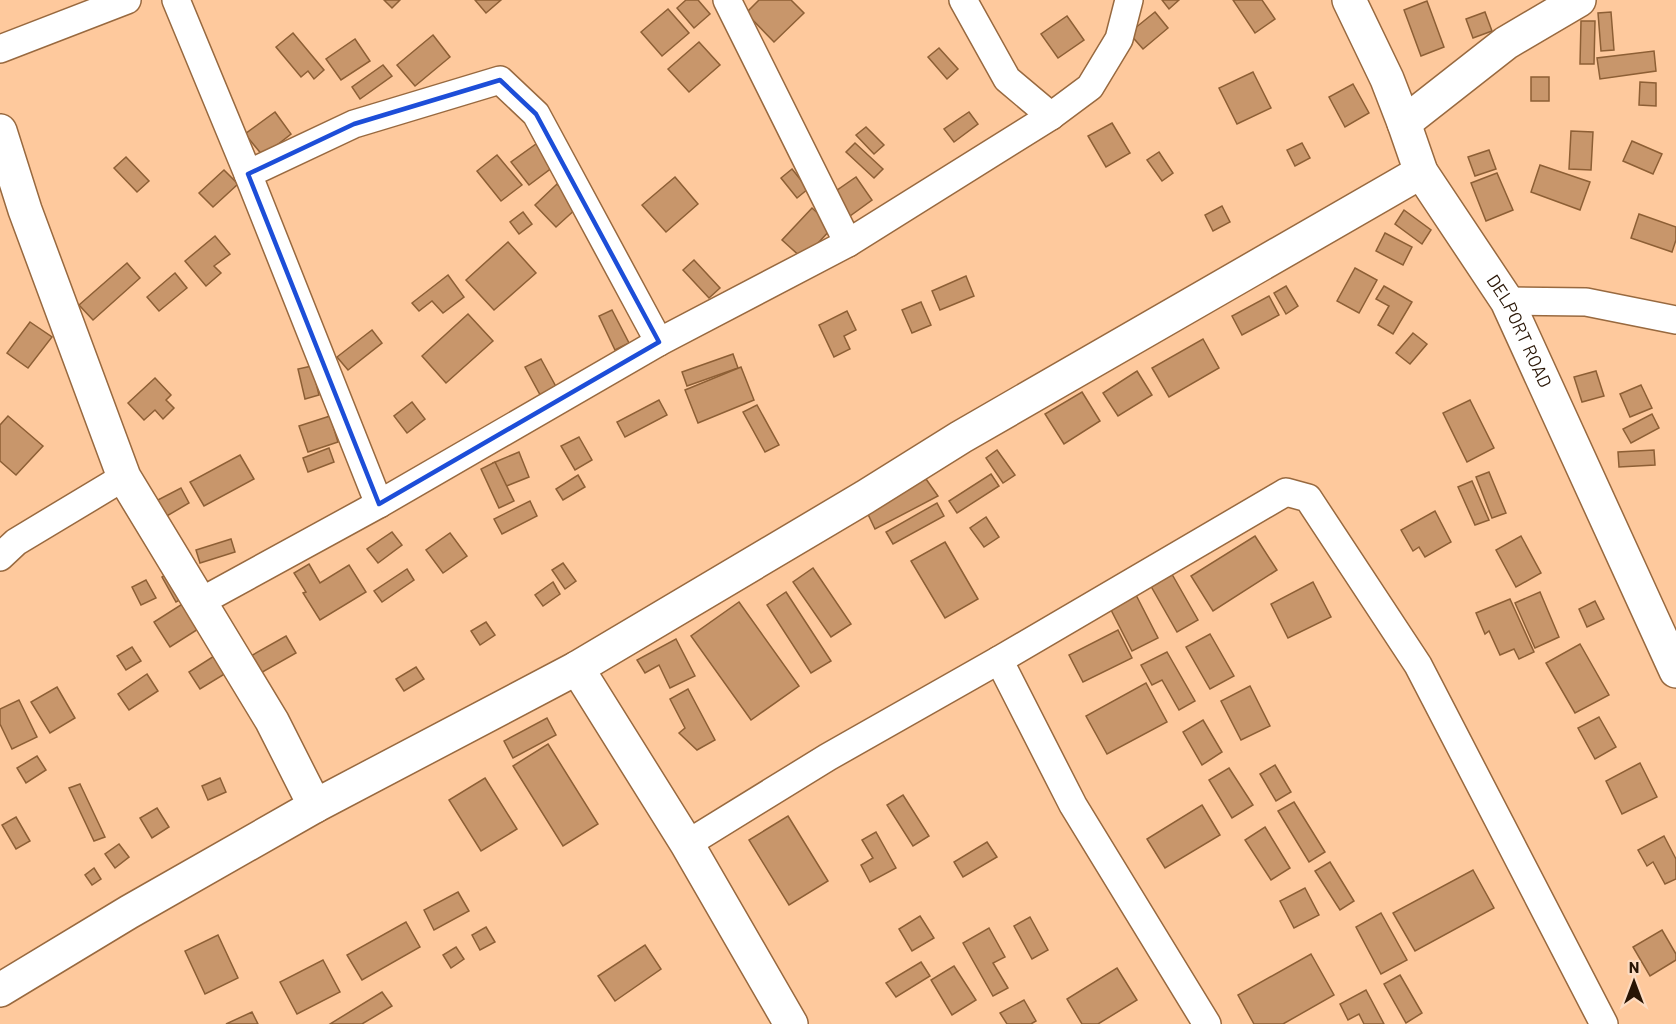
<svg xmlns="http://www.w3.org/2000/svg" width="1676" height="1024" font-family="Barlow,sans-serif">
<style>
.building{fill:#c8966b;stroke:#8d5f35;stroke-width:1.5}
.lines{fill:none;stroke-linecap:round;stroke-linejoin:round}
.street-casing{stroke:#98693f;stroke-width:30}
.secondary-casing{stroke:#98693f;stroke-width:36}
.street{stroke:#fff;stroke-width:27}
.secondary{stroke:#fff;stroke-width:33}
.marked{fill:none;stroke:#1d4ed8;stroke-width:4.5;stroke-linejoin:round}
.labels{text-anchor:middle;stroke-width:6;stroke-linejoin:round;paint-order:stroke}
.street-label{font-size:18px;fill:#271404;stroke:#fcdbc1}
</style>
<rect width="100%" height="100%" fill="#fec99d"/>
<!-- building -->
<g class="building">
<path d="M384,0H400L392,8Z"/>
<path d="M475,0H501L486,13Z"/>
<path d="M686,0H698L710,14L694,28L677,8Z"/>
<path d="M759,0H791L804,13L774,42L746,13Z"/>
<path d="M1162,0H1179L1169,9Z"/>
<path d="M1233,0H1262L1275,19L1255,33Z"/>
<path d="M1427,1L1444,47L1421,56L1404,10Z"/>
<path d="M668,9L689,33L662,56L641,32Z"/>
<path d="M1155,12L1168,28L1143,49L1129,33Z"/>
<path d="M1485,12L1492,31L1473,38L1466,19Z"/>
<path d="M1611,12L1614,50L1601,51L1598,13Z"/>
<path d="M1067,16L1084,40L1058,58L1041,34Z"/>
<path d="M1581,21H1595L1594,64H1580Z"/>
<path d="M293,33L324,70L314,79L308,71L301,77L276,47Z"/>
<path d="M433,35L450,57L415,86L397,65Z"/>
<path d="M355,39L370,61L341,80L326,59Z"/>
<path d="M699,42L720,65L689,92L668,69Z"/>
<path d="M939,48L958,69L947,79L928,57Z"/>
<path d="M1654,51L1656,71L1600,79L1597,58Z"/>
<path d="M383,65L392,76L360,99L352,87Z"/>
<path d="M1253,72L1271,108L1237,124L1219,88Z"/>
<rect x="1531" y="77" width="18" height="24"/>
<path d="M1640,82L1656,83V106L1639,105Z"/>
<path d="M1353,84L1369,113L1345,127L1329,97Z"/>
<path d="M275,112L291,134L263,156L245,134Z"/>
<path d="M969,112L978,124L954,142L944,129Z"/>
<path d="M1112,123L1130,153L1106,167L1088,136Z"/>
<path d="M866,127L884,145L874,154L856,135Z"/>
<path d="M1571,131L1593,132L1591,170L1569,169Z"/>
<path d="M1632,141L1662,154L1653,174L1623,161Z"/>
<path d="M855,143L883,169L874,178L846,152Z"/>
<path d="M1302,143L1310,158L1295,166L1287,150Z"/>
<path d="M536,144L553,167L529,185L511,162Z"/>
<path d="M1489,150L1496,169L1475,176L1468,157Z"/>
<path d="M1159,152L1173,173L1162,181L1147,160Z"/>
<path d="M497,155L522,185L501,201L477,171Z"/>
<path d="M126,157L149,181L137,192L114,168Z"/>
<path d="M1540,165L1590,182L1580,210L1531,192Z"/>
<path d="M792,169L808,189L797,198L781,178Z"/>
<path d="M224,170L238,184L213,207L199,193Z"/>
<path d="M1497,173L1513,210L1486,221L1471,183Z"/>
<path d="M675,177L698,204L666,232L642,205Z"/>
<path d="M856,177L872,200L850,216L833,193Z"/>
<path d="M557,184L578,207L556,227L535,205Z"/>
<path d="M1222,206L1230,222L1213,231L1205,215Z"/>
<path d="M812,208L833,227L803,259L782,240Z"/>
<path d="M1404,210L1431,230L1422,244L1395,224Z"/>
<path d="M523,212L532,224L519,234L510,222Z"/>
<path d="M1639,214L1676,227V240L1672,252L1631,238Z"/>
<path d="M1385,233L1412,247L1403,265L1376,251Z"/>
<path d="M215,236L230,254L214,266L221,273L206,286L185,261Z"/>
<path d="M508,242L536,273L494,310L466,280Z"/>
<path d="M694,260L720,288L709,298L683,270Z"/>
<path d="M127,263L140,278L93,320L79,305Z"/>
<path d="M1355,268L1377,280L1359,313L1337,301Z"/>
<path d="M175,273L187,288L159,311L147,297Z"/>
<path d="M448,275L464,297L443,313L432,301L419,311L412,303Z"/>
<path d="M966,276L974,296L940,310L932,291Z"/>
<path d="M1286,286L1298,306L1286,314L1274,293Z"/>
<path d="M1384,286L1412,302L1393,334L1378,325L1389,306L1376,299Z"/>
<path d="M1269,296L1279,315L1242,335L1232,316Z"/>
<path d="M921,302L931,325L912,333L902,310Z"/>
<path d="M612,310L629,343L615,350L599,316Z"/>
<path d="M847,311L856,330L844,336L850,349L834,357L819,325Z"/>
<path d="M468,314L493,341L446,383L422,356Z"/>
<path d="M30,322L52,337L28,368L7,353Z"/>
<path d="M372,330L382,343L348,370L337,357Z"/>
<path d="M1413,333L1427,344L1410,364L1396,353Z"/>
<path d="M1203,339L1219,368L1169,397L1152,368Z"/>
<path d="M733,354L738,368L687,386L682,372Z"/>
<path d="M541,359L560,394L544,402L525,367Z"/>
<path d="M312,366L319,395L305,399L298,369Z"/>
<path d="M741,367L754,400L698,423L685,390Z"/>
<path d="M1137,371L1152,395L1118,416L1103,393Z"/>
<path d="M1596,371L1604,396L1582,402L1574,377Z"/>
<path d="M155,378L171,395L166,400L174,408L163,419L155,410L144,420L128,403Z"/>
<path d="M1641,385L1652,408L1630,417L1620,394Z"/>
<path d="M1082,392L1100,421L1064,444L1045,414Z"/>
<path d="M659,400L667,415L625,437L617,422Z"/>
<path d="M1470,400L1494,448L1467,462L1443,413Z"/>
<path d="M412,402L425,419L407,433L394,416Z"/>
<path d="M757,405L779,445L765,452L743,412Z"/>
<path d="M1652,414L1659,428L1631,443L1623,429Z"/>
<path d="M8,416L43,446L16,475L0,461V425Z"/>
<path d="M330,416L338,442L308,452L299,426Z"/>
<path d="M579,437L592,460L575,470L561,446Z"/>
<path d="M329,448L334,462L308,472L303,458Z"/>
<path d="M997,450L1015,475L1003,483L986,458Z"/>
<path d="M1654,450L1655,465L1619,467L1618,452Z"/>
<path d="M519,452L529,477L504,487L493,463Z"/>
<path d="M240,455L254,479L204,506L190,482Z"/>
<path d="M495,462L514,501L499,508L481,469Z"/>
<path d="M1489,472L1506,513L1492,518L1476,477Z"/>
<path d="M991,474L999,486L957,513L949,501Z"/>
<path d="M578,475L585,487L563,500L556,489Z"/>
<path d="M926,479L938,496L875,529L866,510Z"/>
<path d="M1472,481L1489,520L1475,525L1458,487Z"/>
<path d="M181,488L189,503L160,520L150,504Z"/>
<path d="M530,501L537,516L502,534L494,519Z"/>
<path d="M937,503L944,516L893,544L886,532Z"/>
<path d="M1435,511L1451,542L1425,557L1419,547L1413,551L1401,530Z"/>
<path d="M986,517L999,537L984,547L970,528Z"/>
<path d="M392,532L402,545L378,563L367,549Z"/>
<path d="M450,533L467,556L443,573L426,550Z"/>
<path d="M1255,536L1277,570L1213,611L1191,576Z"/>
<path d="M1521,536L1541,573L1516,587L1496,550Z"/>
<path d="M231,539L235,552L200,563L196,550Z"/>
<path d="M945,542L978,599L945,618L911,561Z"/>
<path d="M563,563L576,581L565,589L552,570Z"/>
<path d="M309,564L320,583L349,565L366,592L320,620L303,593L306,592L294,573Z"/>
<path d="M813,568L851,624L831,637L793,582Z"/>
<path d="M175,569L189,595L176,602L162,577Z"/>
<path d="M407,569L414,580L382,602L374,591Z"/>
<path d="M1169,569L1198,620L1177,632L1148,581Z"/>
<path d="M146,580L156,598L141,605L132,587Z"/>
<path d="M553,582L560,594L543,606L535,595Z"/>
<path d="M1313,582L1331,617L1288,638L1271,604Z"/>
<path d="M1134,591L1158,638L1132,651L1108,604Z"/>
<path d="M786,592L831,661L811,673L767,605Z"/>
<path d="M1540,592L1559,637L1535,648L1515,603Z"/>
<path d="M1510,599L1534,652L1519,659L1514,649L1500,655L1489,631L1485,634L1476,613Z"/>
<path d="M187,601L203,626L170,647L154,622Z"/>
<path d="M1595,601L1604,619L1587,627L1579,609Z"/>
<path d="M739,602L799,686L751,720L691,636Z"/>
<path d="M486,622L495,635L480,645L471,631Z"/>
<path d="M1118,630L1132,658L1083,682L1069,655Z"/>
<path d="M1210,634L1234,676L1210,689L1186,647Z"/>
<path d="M286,636L296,653L259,674L249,657Z"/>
<path d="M676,639L695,676L670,688L659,665L645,673L637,660Z"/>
<path d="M1580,644L1609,695L1575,713L1546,663Z"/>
<path d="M132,647L141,661L126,670L117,656Z"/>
<path d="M225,649L236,667L200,689L189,672Z"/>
<path d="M1167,652L1195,701L1179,710L1162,680L1152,685L1141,665Z"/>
<path d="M416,667L424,679L404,691L396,679Z"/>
<path d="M147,674L158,691L129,710L118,694Z"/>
<path d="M1146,683L1167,722L1107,754L1086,716Z"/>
<path d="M1250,686L1270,726L1241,740L1221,701Z"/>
<path d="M57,687L75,718L50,733L31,702Z"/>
<path d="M688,689L715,740L697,750L679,733L685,728L670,699Z"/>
<path d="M19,700L37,737L12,749L0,724V709Z"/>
<path d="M1599,717L1616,747L1595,759L1578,728Z"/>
<path d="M547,718L556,735L513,758L504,741Z"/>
<path d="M1203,720L1222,752L1202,765L1183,732Z"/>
<path d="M548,744L598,824L563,846L513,766Z"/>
<path d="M37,756L46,770L26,783L17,768Z"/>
<path d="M1640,763L1657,797L1622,814L1606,781Z"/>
<path d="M1275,765L1291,792L1276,801L1260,774Z"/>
<path d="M1229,768L1253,805L1232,818L1209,780Z"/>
<path d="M220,778L226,792L208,800L202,786Z"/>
<path d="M485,778L517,829L481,851L449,800Z"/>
<path d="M80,784L105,837L94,841L69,788Z"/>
<path d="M903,795L929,836L913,846L887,805Z"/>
<path d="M1294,802L1325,852L1309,862L1278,811Z"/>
<path d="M1202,805L1220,835L1165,868L1147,839Z"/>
<path d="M157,808L169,827L152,838L140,818Z"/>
<path d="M788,816L828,881L789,905L749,840Z"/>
<path d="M16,817L30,841L16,849L2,825Z"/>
<path d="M1265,827L1290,868L1271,880L1245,840Z"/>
<path d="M876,832L896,868L870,882L861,865L873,858L862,840Z"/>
<path d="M1664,836L1676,859V879L1665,884L1653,862L1647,866L1638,850Z"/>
<path d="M987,842L997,857L963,877L954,862Z"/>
<path d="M119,844L129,857L115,868L105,854Z"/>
<path d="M1330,862L1354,901L1340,910L1315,871Z"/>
<path d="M94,868L101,879L92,885L85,875Z"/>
<path d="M1473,870L1494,908L1415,951L1393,913Z"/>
<path d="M1305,888L1319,915L1294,928L1280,901Z"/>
<path d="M458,892L469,911L434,930L424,910Z"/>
<path d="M1381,913L1407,960L1381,974L1356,927Z"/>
<path d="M920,916L934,938L912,951L899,929Z"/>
<path d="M1030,917L1048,950L1032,959L1014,926Z"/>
<path d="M406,922L420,947L362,980L347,955Z"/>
<path d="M486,927L495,942L480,950L472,935Z"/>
<path d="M989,928L1005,957L993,963L1008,988L993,996L963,943Z"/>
<path d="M1662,930L1676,954V960L1650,976L1633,947Z"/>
<path d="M218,935L238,978L205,994L185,951Z"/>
<path d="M645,945L661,969L615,1001L598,976Z"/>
<path d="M456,947L464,959L451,968L443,955Z"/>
<path d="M1311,954L1334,995L1283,1024H1254L1238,995Z"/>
<path d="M323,960L340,992L297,1014L280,982Z"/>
<path d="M921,962L930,976L896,997L886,983Z"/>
<path d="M954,966L976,1000L952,1015L931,980Z"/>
<path d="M1117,968L1137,1000L1098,1024H1082L1067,999Z"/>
<path d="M1400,975L1422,1013L1406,1023L1384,984Z"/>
<path d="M1366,990L1384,1024H1364L1359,1014L1348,1020L1340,1004Z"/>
<path d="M382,992L392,1006L362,1024H330Z"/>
<path d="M1024,1000L1036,1021L1031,1024H1007L1000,1013Z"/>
<path d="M252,1012L258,1024H226Z"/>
</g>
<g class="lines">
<!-- street casing -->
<g class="street-casing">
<g id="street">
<path d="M176,0L248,174L379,504"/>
<path d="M727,0L848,243"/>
<path d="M963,0L1007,79L1051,116"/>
<path d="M0,49L127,0"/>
<path d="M248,174L354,124L500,80L536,114L659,342"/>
<path d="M1507,301L1586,302L1676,320"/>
<path d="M0,557L16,542L124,477"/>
<path d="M200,602L379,504L659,342L848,243L1051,116L1090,87L1119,39L1129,0"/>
<path d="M999,660L1073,805L1207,1024"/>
<path d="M687,844L828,757L999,660L1286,492L1308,498L1418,665L1604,1024"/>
</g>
</g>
<!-- secondary casing -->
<g class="secondary-casing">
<g id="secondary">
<path id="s1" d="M1349,0L1387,79L1404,123L1421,172L1507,301L1676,671"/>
<path d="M1404,123L1506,43L1579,0"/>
<path d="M0,131L25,210L124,477L272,721L315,806"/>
<path d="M577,668L687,844L791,1024"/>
<path d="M0,990L129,912L315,806L577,668L865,497L961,437L1421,172"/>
</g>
</g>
<!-- street -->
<use href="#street" class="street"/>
<!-- secondary -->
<use href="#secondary" class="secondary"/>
</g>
<!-- marked area -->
<path class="marked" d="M500,80L536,114L659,342L379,504L248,174L354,124Z"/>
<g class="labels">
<!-- street labels -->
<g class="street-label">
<text dy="6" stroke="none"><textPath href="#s1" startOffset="374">DELPORT ROAD</textPath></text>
</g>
</g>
<!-- north arrow -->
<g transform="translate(1634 982)" stroke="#fcdbc1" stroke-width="4.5" paint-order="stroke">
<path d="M0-4.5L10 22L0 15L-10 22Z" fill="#271404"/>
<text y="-9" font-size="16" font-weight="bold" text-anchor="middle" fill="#271404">N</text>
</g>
</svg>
